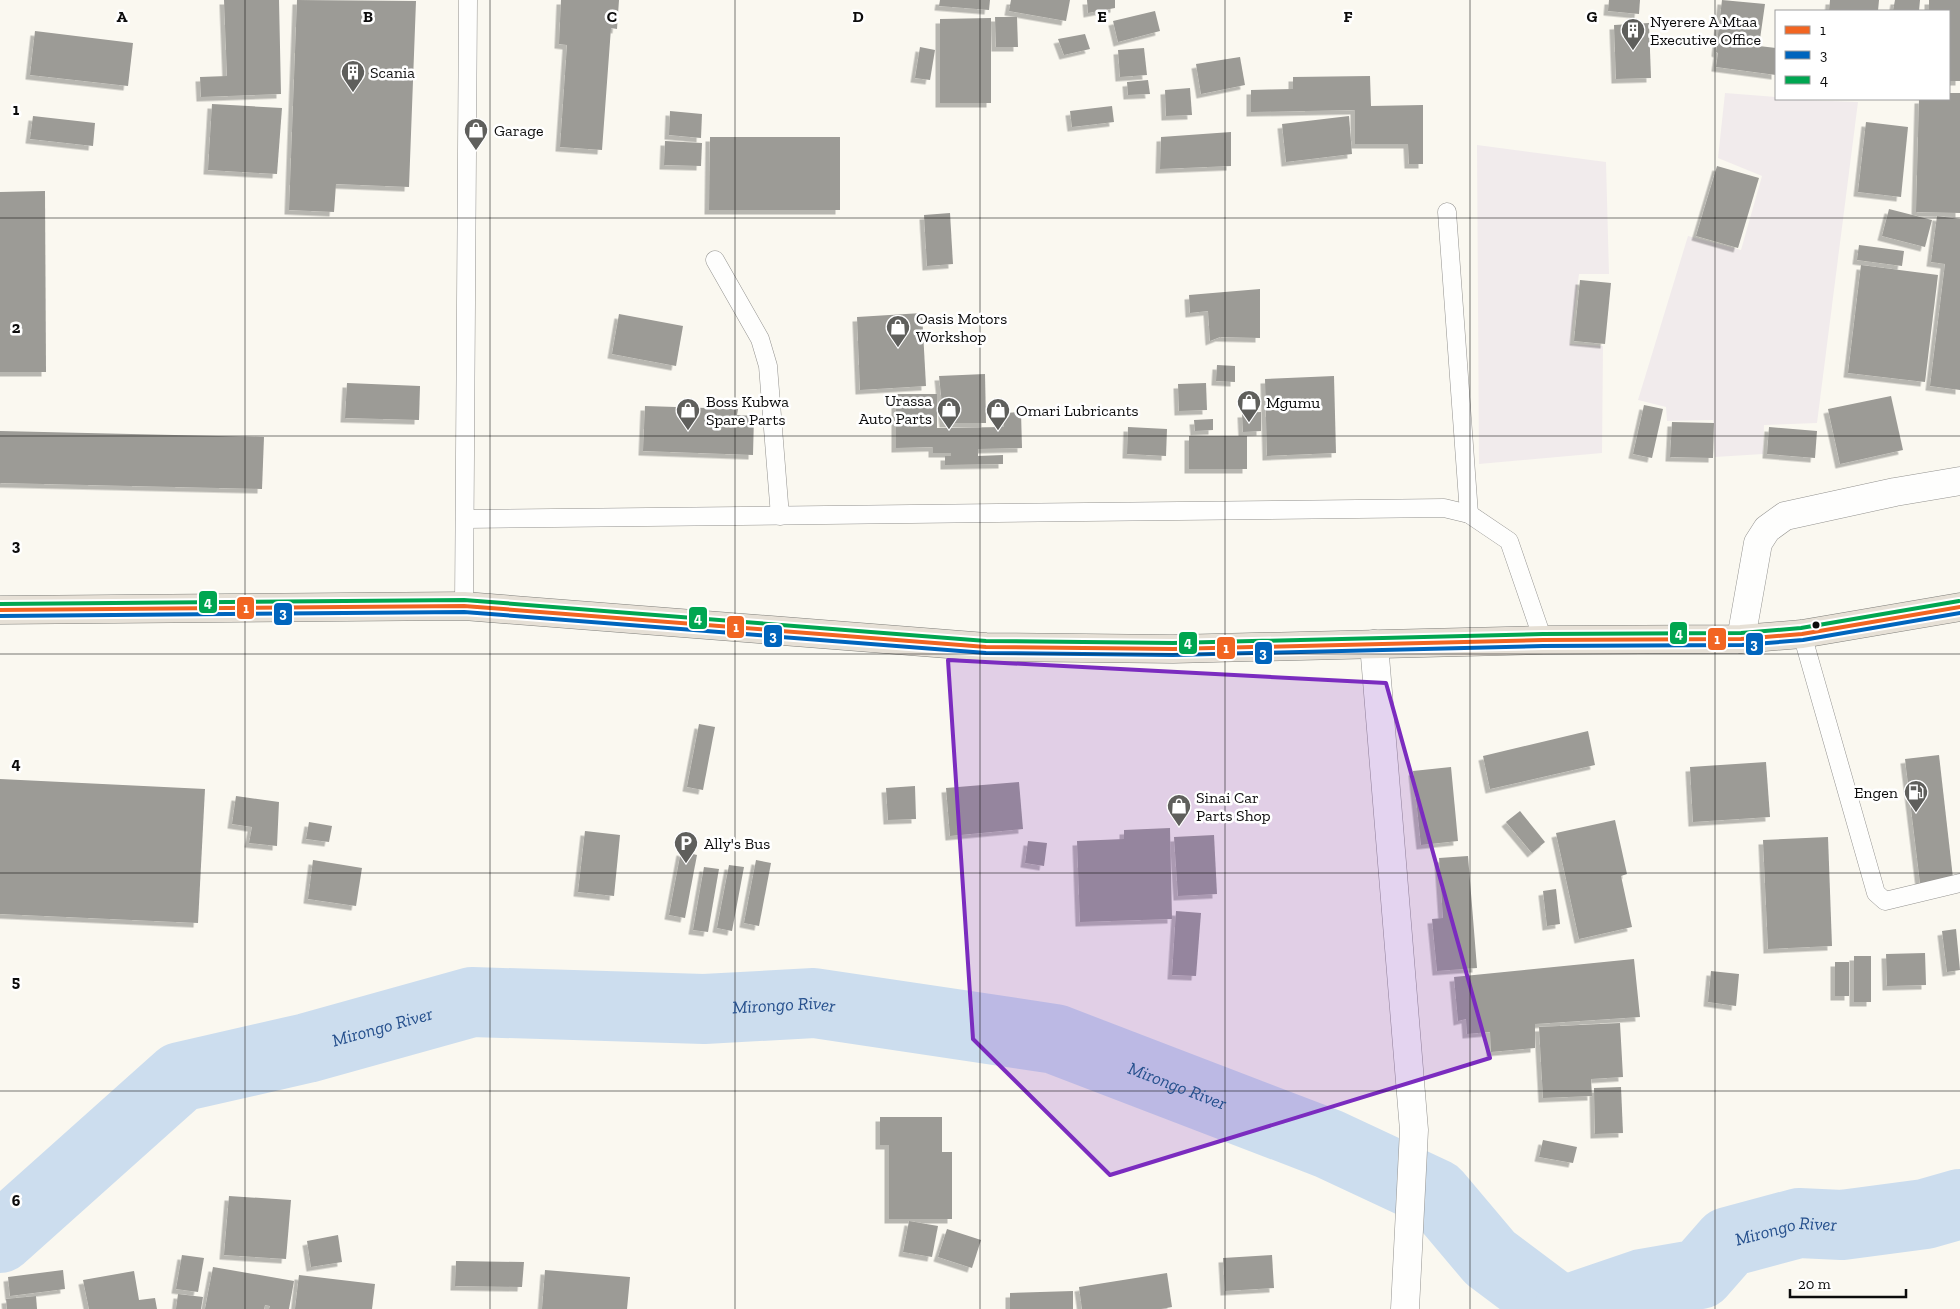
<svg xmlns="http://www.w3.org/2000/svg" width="1960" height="1309" font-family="'Zilla Slab',serif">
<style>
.industrial{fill:#f1ebec}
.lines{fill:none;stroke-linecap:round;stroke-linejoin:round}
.river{stroke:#cde;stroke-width:70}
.building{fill:#9c9b96;filter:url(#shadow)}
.lane-casing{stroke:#93928f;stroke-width:19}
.street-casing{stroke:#93928f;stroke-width:29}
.highway-casing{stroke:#80807c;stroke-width:29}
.lane{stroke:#fefefd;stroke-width:18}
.street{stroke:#fefefd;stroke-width:28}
.highway{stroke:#e6e0d6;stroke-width:28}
.bus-1-casing{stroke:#fff;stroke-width:8}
.bus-2-casing{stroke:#fff;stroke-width:8}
.bus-3-casing{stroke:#fff;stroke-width:8}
.bus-1{stroke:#f26522;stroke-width:4}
.bus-2{stroke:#0065bd;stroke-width:4}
.bus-3{stroke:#00a651;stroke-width:4}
.marked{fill:#7b2cbf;fill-opacity:0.2;stroke:#7b2cbf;stroke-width:4;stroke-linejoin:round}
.grid{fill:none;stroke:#0c0c0c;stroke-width:1;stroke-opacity:0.55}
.bus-dot{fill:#0c0c0c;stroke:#fff;stroke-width:2}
.labels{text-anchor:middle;stroke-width:5;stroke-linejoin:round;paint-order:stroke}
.poi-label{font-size:16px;fill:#0c0c0c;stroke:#fff;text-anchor:start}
.water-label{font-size:18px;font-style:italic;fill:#26508d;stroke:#fff}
.grid-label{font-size:16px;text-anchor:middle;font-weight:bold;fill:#0c0c0c;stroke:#fff;stroke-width:5;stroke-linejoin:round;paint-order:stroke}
.line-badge{stroke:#fff;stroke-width:2}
.badge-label{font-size:14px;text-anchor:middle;font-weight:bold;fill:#fff}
</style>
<defs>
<filter id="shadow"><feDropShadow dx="-4.5" dy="4.5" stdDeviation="0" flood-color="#0004"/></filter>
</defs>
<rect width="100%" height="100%" fill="#faf8f0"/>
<!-- industrial -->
<g class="industrial">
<path d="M1725,93L1776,97V99L1858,102L1817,423L1764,425L1763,454L1715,457L1713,420L1667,421L1666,407L1638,400L1688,236L1741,250L1762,176L1718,158Z"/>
<path d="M1477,145L1606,162L1609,274H1579L1570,344L1603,346L1602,453L1479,464Z"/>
</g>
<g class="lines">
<!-- river -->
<g class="river">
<path id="s1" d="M0,1238L180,1077L307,1048L472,1002L704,1009L814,1003L1055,1039L1329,1144L1436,1194L1490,1258L1558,1309"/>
<path id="s2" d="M1569,1309L1642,1284L1700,1274L1728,1242L1799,1223L1842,1225L1925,1214L1960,1204"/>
</g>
</g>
<!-- building -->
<g class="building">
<path d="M224,0H279L281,94L201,97L200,77L227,76Z"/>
<path d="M297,0L416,1L409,187L336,184L334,212L289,210Z"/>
<path d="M561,0H619L617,29L611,28L602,150L560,147L567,45L559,44Z"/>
<path d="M940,0H990L989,10L939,6Z"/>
<path d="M1011,0H1070L1066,21L1009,11Z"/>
<path d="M1087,0H1115V8L1088,13Z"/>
<path d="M1609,0H1640L1639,14L1608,11Z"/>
<path d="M1722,0L1765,4L1759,46L1776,48V75L1716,67L1718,53L1716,52Z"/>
<path d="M1830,0H1879L1878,11H1829Z"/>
<path d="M1895,0H1920L1919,11H1893Z"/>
<path d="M1929,0H1960V81H1949V11H1929Z"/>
<path d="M1155,11L1160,31L1118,42L1113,21Z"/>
<path d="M995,17H1017L1018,47H996Z"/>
<path d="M991,18V103H940V19Z"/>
<path d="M1649,23L1651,78L1616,79L1614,25Z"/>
<path d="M35,31L133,43L128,86L30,75Z"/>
<path d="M1085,34L1090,49L1064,55L1058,39Z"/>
<path d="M920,47L935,50L930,80L915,78Z"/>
<path d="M1144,48L1147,75L1120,77L1118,50Z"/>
<path d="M1240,57L1245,85L1201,94L1196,64Z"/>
<path d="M1370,76L1371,106L1423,105V164H1409L1408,144H1355V110L1251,112V90L1293,89V77Z"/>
<path d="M1148,80L1150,94L1128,95L1127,82Z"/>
<path d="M1190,88L1192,115L1166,116L1165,90Z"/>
<path d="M1949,93H1960V213L1916,212L1919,99H1949Z"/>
<path d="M212,104L282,108L277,174L208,170Z"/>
<path d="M1112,106L1114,122L1072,127L1070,111Z"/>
<path d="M670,111L702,114L701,138L669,135Z"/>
<path d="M33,116L95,123L93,146L30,139Z"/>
<path d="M1349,116L1352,154L1286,162L1282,124Z"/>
<path d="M1866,122L1908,127L1901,197L1858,192Z"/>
<path d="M1231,132V166L1160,169L1161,137Z"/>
<path d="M710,137H840V210H709Z"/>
<path d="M665,141L702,143L701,166L664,165Z"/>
<path d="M1717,166L1759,178L1738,248L1696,236Z"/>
<path d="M45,191L46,372H0V192Z"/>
<path d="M1889,209L1932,220L1925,247L1882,236Z"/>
<path d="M950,213L953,264L927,266L924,215Z"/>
<path d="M1937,216L1960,219V390L1930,386L1945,264L1931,262Z"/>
<path d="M1859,245L1904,251L1902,266L1857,260Z"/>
<path d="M1861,265L1938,275L1925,382L1848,373Z"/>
<path d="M1580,280L1611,283L1605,344L1574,341Z"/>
<path d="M1260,289V338L1220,337L1210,341L1208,311L1190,313L1189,295Z"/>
<path d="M922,313L926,386L860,390L857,317Z"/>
<path d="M619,314L683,326L676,366L612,354Z"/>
<path d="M1217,365L1235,366V382L1216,381Z"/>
<path d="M985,374L986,423H944L939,376Z"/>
<path d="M1334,376L1336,453L1267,456L1265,379Z"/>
<path d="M347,383L420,386L419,420L345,418Z"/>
<path d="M1206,383L1207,410L1179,411L1178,384Z"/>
<path d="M896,394H937V428L1004,427V413L1021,412L1022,448L978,449V456L1003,455V464L945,465V456H951V453H933V447L896,448Z"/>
<path d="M1891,396L1903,450L1840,464L1828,409Z"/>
<path d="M1644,405L1663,409L1652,458L1633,454Z"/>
<path d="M645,406L738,409L737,415L754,416L753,455L643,451Z"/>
<path d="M1261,412V431L1243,432L1242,413Z"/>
<path d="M1213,419V430L1195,431L1194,420Z"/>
<path d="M1672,422L1714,423L1713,458L1670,457Z"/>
<path d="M1128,427L1167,429L1166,456L1127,454Z"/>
<path d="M1769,427L1817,431L1815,458L1767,454Z"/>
<path d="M0,431L264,437L262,489L0,483Z"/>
<rect x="1189" y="436" width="58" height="33"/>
<path d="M699,724L715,727L703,790L687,787Z"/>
<path d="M1588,731L1595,765L1490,789L1483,756Z"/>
<path d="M1939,755L1953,878L1920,883L1905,759Z"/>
<path d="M1766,762L1770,817L1693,822L1690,767Z"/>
<path d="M1451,767L1458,841L1421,845L1413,771Z"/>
<path d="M0,779L205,789L198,923L0,914Z"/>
<path d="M1019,782L1023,829L950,836L946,788Z"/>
<path d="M915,786L916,819L888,820L886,788Z"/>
<path d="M236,796L279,802L277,846L249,843L252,827L232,824Z"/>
<path d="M1520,811L1545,842L1532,853L1506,822Z"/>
<path d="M1615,820L1627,874L1621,876L1632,927L1579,939L1556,833Z"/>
<path d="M309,822L332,826L329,842L306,839Z"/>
<path d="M1170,828L1172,919L1080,922L1077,841L1124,839V830Z"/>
<path d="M585,831L620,835L614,896L578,892Z"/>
<path d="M1214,835L1217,894L1178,896L1174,837Z"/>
<path d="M1828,837L1832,946L1768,949L1763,840Z"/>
<path d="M1028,841L1047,843L1044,866L1025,863Z"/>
<path d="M681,851L697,855L685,918L669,915Z"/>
<path d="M1468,856L1477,968L1437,971L1432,919L1443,918L1439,858Z"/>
<path d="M313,860L362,868L356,906L308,899Z"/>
<path d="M756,860L771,863L759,926L744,923Z"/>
<path d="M729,865L744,867L732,931L717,928Z"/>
<path d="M704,867L719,869L708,932L693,930Z"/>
<path d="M1556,889L1560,924L1547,926L1543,891Z"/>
<path d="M1176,911L1201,913L1196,976L1172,975Z"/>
<path d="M1956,929L1960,970L1947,972L1942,931Z"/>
<path d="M1925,953L1926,985L1887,986L1886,954Z"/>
<rect x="1854" y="956" width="17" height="46"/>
<path d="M1634,959L1640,1017L1535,1024V1048L1491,1052L1490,1032L1467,1034L1466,1019L1458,1021L1454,977Z"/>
<rect x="1835" y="962" width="14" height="34"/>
<path d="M1711,971L1739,974L1736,1006L1708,1002Z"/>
<path d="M1620,1023L1623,1077L1591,1079L1592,1096L1543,1098L1539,1027Z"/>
<path d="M1621,1087L1623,1133L1595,1134L1594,1088Z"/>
<path d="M880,1117H942V1152H952V1219H889V1145H880Z"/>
<path d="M1543,1140L1577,1147L1573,1163L1539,1157Z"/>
<path d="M229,1196L291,1200L286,1259L224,1255Z"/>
<path d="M909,1221L938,1226L932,1257L903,1252Z"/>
<path d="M947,1229L981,1240L972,1268L938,1257Z"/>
<path d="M338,1235L342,1262L311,1267L307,1241Z"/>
<path d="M182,1255L204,1258L198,1292L176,1289Z"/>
<path d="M1272,1255L1274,1288L1225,1291L1223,1258Z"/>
<path d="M456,1261L524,1262L522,1287L455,1286Z"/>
<path d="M213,1267L294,1281L289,1309H269L270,1306L265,1305L264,1309H205Z"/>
<path d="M63,1270L65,1289L10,1296L8,1277Z"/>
<path d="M545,1270L630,1277L627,1309H542Z"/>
<path d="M134,1271L139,1300L155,1298L157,1309H89L83,1280Z"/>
<path d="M1167,1273L1172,1307L1161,1309H1082L1079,1287Z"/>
<path d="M299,1275L375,1284L372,1309H295Z"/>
<path d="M1073,1291V1309H1010V1293Z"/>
<path d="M178,1294L203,1297L201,1309H176Z"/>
<path d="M36,1296L37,1309H7L6,1299Z"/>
</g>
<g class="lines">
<!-- lane casing -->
<g class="lane-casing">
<g id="lane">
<path d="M1447,212L1469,514"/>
<path d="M715,260L760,339L768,366L780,516"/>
<path d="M465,519L1444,508L1469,514L1509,541L1543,640"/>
<path d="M464,606L468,0"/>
<path d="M1802,634L1876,893L1885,901L1960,883"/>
</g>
</g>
<!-- street casing -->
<g class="street-casing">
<g id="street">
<path d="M1741,639L1758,543L1767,529L1785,516L1895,492L1960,481"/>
<path d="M1374,644L1414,1130L1405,1309"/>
</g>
</g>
<!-- highway casing -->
<g class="highway-casing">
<path id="highway" d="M0,610L464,606L986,647L1173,649L1543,640L1741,639L1802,634L1960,607"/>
</g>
<!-- lane -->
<use href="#lane" class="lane"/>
<!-- street -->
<use href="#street" class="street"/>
<!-- highway -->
<use href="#highway" class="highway"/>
<!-- bus-1 casing -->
<g class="bus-1-casing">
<path id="bus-1" d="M0,610L464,606L986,647L1173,649L1543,640L1741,639L1802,634L1960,607"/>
</g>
<!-- bus-2 casing -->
<g class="bus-2-casing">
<path id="bus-2" d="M0,616L464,612L986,653L1173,655L1543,646L1742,645L1803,640L1960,613"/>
</g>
<!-- bus-3 casing -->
<g class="bus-3-casing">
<path id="bus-3" d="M0,604L464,600L986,641L1173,643L1543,634L1741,633L1801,628L1959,601"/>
</g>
<!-- bus-1 -->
<use href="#bus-1" class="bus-1"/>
<!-- bus-2 -->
<use href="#bus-2" class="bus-2"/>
<!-- bus-3 -->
<use href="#bus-3" class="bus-3"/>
</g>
<!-- marked area -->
<path class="marked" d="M948,660L1386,683L1490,1058L1110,1175L973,1039Z"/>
<!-- grid -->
<path class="grid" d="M245,0V1309M490,0V1309M735,0V1309M980,0V1309M1225,0V1309M1470,0V1309M1715,0V1309M0,218H1960M0,436H1960M0,654H1960M0,873H1960M0,1091H1960"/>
<!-- icons -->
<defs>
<g id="building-pin" transform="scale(1.25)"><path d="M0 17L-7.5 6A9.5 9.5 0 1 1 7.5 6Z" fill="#5f5f5c" stroke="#fff"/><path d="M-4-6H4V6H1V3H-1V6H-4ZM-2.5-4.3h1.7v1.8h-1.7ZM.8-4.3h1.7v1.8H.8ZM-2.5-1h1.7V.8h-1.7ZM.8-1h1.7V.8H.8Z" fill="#fff"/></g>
<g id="shop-pin" transform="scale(1.25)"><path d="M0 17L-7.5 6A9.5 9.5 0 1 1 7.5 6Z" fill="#5f5f5c" stroke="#fff"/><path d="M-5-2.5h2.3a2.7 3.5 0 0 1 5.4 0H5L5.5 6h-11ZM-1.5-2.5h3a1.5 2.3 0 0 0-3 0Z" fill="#fff"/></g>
<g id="fuel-pin" transform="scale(1.25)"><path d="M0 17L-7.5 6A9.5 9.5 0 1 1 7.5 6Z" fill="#5f5f5c" stroke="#fff"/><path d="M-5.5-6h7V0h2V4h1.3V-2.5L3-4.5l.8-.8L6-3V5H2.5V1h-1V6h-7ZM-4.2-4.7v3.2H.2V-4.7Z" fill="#fff"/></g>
<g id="parking-pin" transform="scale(1.25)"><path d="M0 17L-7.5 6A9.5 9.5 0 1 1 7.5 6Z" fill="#5f5f5c" stroke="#fff"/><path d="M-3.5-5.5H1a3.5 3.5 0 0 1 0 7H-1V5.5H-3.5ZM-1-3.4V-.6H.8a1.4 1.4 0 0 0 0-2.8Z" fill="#fff"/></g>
</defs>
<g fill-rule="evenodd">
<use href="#building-pin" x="1633" y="30"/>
<use href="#building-pin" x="353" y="72"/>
<use href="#shop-pin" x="476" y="130"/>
<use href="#shop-pin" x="898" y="327"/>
<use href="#shop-pin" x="1249" y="402"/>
<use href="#shop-pin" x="949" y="409"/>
<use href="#shop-pin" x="688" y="410"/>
<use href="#shop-pin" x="998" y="410"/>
<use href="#fuel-pin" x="1916" y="792"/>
<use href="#shop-pin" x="1179" y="806"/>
<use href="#parking-pin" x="686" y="843"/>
</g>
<!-- markers -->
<circle class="bus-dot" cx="1816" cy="625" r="4.5"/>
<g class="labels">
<!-- poi labels -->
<g class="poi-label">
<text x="1650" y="27">Nyerere A Mtaa<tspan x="1650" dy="18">Executive Office</tspan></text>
<text x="370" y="78">Scania</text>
<text x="494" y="136">Garage</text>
<text x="916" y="324">Oasis Motors<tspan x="916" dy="18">Workshop</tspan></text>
<text x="932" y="406" text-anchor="end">Urassa<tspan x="932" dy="18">Auto Parts</tspan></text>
<text x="706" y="407">Boss Kubwa<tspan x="706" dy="18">Spare Parts</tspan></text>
<text x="1266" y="408">Mgumu</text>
<text x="1016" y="416">Omari Lubricants</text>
<text x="1898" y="798" text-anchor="end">Engen</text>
<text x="1196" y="803">Sinai Car<tspan x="1196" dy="18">Parts Shop</tspan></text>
<text x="704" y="849">Ally's Bus</text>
</g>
<!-- water labels -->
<g class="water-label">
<text dy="6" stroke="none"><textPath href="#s1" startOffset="855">Mirongo River</textPath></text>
<text dy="6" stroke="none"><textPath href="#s1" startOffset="450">Mirongo River</textPath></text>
<text dy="6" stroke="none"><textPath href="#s1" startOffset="1260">Mirongo River</textPath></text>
<text dy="6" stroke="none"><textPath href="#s2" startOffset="238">Mirongo River</textPath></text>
</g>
</g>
<g class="grid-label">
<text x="122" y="22">A</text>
<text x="368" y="22">B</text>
<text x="612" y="22">C</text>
<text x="858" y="22">D</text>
<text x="1102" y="22">E</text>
<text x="1348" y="22">F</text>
<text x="1592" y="22">G</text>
<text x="16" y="115">1</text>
<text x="16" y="333">2</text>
<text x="16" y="551">3</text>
<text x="16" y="769">4</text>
<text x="16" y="987">5</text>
<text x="16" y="1206">6</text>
</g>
<g class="line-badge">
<rect x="198" y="590" width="20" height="24" rx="5" fill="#00a651"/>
<rect x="236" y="596" width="19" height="24" rx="5" fill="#f26522"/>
<rect x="273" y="602" width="20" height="24" rx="5" fill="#0065bd"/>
<rect x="688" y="606" width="20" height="24" rx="5" fill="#00a651"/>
<rect x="726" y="615" width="19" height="24" rx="5" fill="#f26522"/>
<rect x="1669" y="621" width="19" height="24" rx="5" fill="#00a651"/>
<rect x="763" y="624" width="20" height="24" rx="5" fill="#0065bd"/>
<rect x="1707" y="627" width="20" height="24" rx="5" fill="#f26522"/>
<rect x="1178" y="631" width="20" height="24" rx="5" fill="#00a651"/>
<rect x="1745" y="632" width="19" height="24" rx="5" fill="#0065bd"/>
<rect x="1216" y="636" width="20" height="24" rx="5" fill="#f26522"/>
<rect x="1254" y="641" width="19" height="24" rx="5" fill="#0065bd"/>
</g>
<g class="badge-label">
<text x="208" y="607">4</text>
<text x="246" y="613">1</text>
<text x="283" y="618">3</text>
<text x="698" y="623">4</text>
<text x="736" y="632">1</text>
<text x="1679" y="638">4</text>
<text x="773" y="641">3</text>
<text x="1717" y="644">1</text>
<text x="1188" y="647">4</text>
<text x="1754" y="649">3</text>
<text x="1226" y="653">1</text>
<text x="1263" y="658">3</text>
</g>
<!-- legend -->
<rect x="1775" y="10" width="175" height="90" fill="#ffffff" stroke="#9e9e9e"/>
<rect x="1785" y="26" width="25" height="8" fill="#f26522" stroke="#9e9e9e"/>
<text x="1820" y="35" font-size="15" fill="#0c0c0c">1</text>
<rect x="1785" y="51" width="25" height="8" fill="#0065bd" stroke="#9e9e9e"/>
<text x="1820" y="60" font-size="15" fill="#0c0c0c">3</text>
<rect x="1785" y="76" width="25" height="8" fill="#00a651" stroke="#9e9e9e"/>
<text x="1820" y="85" font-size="15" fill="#0c0c0c">4</text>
<!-- scale -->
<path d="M1790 1289v8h116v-8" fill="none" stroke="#0c0c0c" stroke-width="2.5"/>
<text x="1798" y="1289" font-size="15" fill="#0c0c0c" stroke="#ffffff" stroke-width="4" paint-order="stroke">20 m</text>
</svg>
